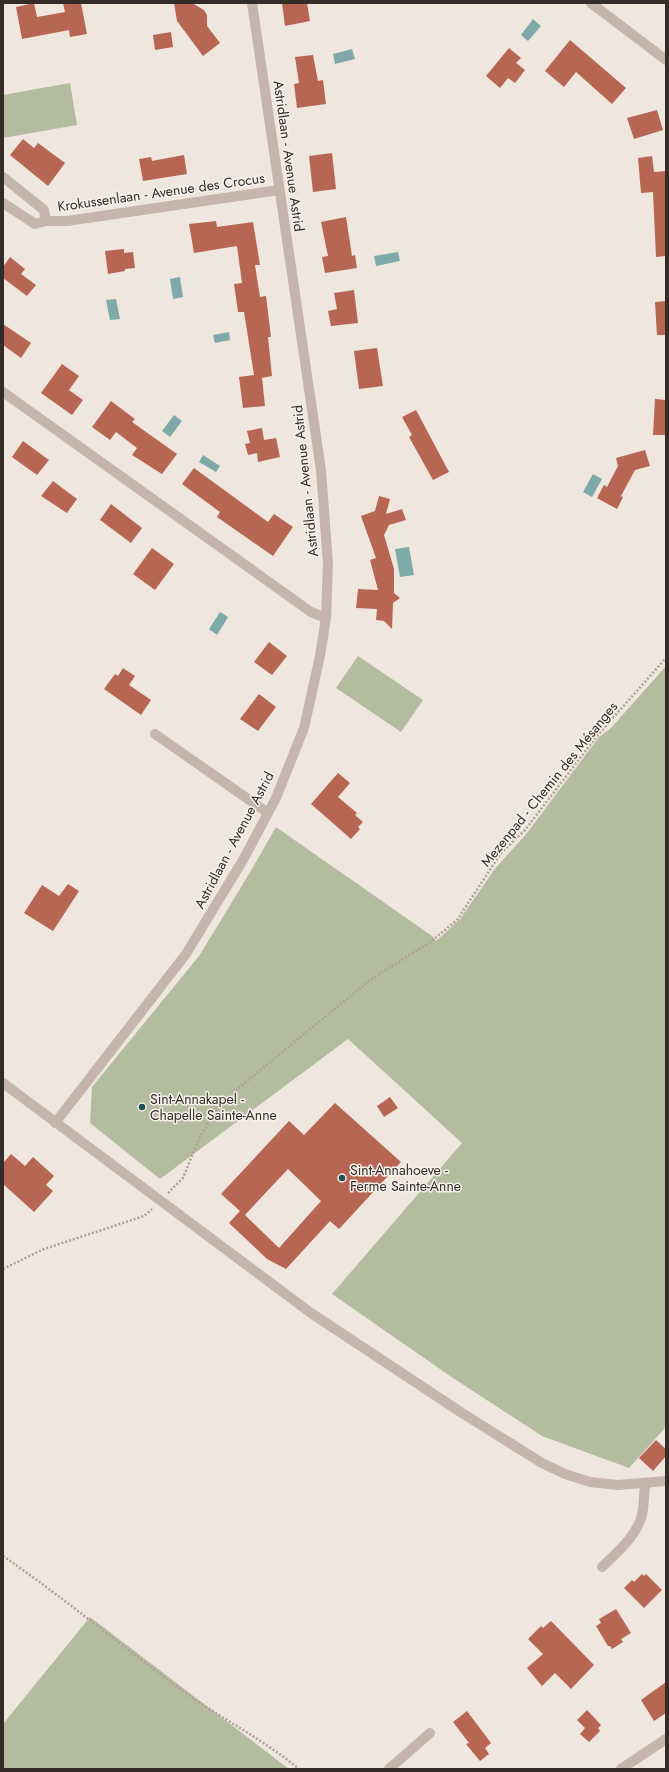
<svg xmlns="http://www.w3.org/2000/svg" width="669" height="1772" font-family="Jost,sans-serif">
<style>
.green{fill:#b4bc9f}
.water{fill:#7fa9a8}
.building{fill:#b76653;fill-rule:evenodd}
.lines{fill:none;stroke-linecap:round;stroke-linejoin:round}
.path{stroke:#b1a095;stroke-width:2.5;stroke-dasharray:2 2;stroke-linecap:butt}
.minor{stroke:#c6b5aa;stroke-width:10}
.poi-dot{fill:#235051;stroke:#f7f0e9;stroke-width:1.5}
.labels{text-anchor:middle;stroke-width:3;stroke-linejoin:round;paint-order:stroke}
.street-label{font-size:14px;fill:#342c29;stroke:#f7f0e9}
.poi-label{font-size:14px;fill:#342c29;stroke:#f7f0e9;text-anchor:start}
</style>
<rect width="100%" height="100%" fill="#efe6dd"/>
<!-- green -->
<g class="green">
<path d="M70,83L77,125L3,138V95Z"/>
<path d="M358,656L423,700L401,732L336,688Z"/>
<path d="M666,666V1427L629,1468L542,1436L450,1376L332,1294L462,1143L348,1039L160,1179L90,1123L92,1087L199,956L246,879L276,827L432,936L436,941L460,919L494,870L527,833L599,737L611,728Z"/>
<path d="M90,1617L289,1769H3V1724Z"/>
</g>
<!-- water -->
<g class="water">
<path d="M533,19L541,26L528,41L521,35Z"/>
<path d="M352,49L355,59L335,64L333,54Z"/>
<path d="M398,252L400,261L376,266L374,256Z"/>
<path d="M180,277L183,297L173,299L170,279Z"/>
<path d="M116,299L120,319L110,320L106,300Z"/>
<path d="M229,332L230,340L215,343L213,335Z"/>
<path d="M174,415L182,421L170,437L162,431Z"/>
<path d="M203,455L220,466L216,472L199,462Z"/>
<path d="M593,474L602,479L592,497L583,492Z"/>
<path d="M409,547L414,575L400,577L395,549Z"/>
<path d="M220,612L228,617L217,635L209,629Z"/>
</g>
<!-- building -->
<g class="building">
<path d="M34,3L37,17L65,12L63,3H81L87,34L70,37L69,30L22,39L16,7Z"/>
<path d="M174,3H192L204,10L207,15V26L220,43L203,56L177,21Z"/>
<path d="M282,3H307L310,21L285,26Z"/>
<path d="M171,32L173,47L155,50L153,35Z"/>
<path d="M570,40L626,88L612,104L576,72L564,87L545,71Z"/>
<path d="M509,48L521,58L516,63L525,70L515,83L508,78L500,88L486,76Z"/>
<path d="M313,55L318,81L323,80L326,104L297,108L294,84L299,83L295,57Z"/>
<path d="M657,110L663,130L634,139L627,118Z"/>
<path d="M23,139L34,148L38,143L65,163L48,186L10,155Z"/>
<path d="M332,153L336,189L313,192L309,156Z"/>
<path d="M184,155L187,174L143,181L139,159L151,157L152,161Z"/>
<path d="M652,156L654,172L666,171V256L656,257L653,192L641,193L638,158Z"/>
<path d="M346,217L352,256L355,255L357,268L325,273L322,257L328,256L321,222Z"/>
<path d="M216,221L217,227L253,222L260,265H255L260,297L266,296L271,337H268L272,376L262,378L265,406L243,408L239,377L254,375L244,312H238L234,284L242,283L237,246L194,253L189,224Z"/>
<path d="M124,249V253L133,252L135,268L125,269V271L108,274L105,251Z"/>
<path d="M10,257L25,269L21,274L36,285L27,296L3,278V267Z"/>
<path d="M354,290L358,323L331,326L328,311L337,309L334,293Z"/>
<path d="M666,301V335H657L655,302Z"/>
<path d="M3,324L31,343L21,358L3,345Z"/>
<path d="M377,348L383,386L359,389L354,351Z"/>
<path d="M62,364L79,376L69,390L83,400L72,415L41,393Z"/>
<path d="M655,399L666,400V435H653Z"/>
<path d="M111,401L135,419L132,422L177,454L162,474L132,455L137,448L116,432L110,440L92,427Z"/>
<path d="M416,410L449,472L433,480L409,437L412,435L402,417Z"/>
<path d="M262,428L264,440L276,438L280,457L258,462L257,453L248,455L245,444L250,443L247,431Z"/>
<path d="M23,441L49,460L37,475L12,457Z"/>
<path d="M645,450L650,466L635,470L621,496L623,497L617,509L597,498L604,485L607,487L618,466L616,458Z"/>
<path d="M194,468L268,522L274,514L293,527L273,556L217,517L220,512L182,484Z"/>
<path d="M53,481L77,499L67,513L41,496Z"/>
<path d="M379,496L390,499L386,514L402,509L406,520L389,525L384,535L394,569V593L400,598L393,603L392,629L384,621L376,620L377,609L356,608L358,589L378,590L370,560L376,558L361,516L375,511Z"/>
<path d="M111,504L142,528L131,543L100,520Z"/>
<path d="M152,548L174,564L155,590L133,574Z"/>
<path d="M269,642L287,656L272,675L254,662Z"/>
<path d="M123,668L135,676L129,685L151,700L141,715L104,689L115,674L118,676Z"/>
<path d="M259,694L276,707L258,731L240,719Z"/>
<path d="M338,773L350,783L338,797L357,813L355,815L363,822L358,827L360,829L351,839L311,804Z"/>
<path d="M68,884L79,891L53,931L24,913L42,885L59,896Z"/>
<path d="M390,1097L398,1108L384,1117L377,1106Z"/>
<path d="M335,1103L401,1162L339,1229L330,1221L286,1269L267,1259L229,1223L240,1211L221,1194L289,1121L304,1135ZM288,1169L321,1201L279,1248L245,1215Z"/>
<path d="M11,1154L25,1166L33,1157L54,1176L46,1185L53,1191L34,1212L3,1184V1163Z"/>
<path d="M656,1440L666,1449V1456L653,1471L639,1458Z"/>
<path d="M642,1574L644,1576L646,1574L662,1590L644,1608L624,1588L632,1580L634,1582Z"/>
<path d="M616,1609L631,1633L621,1639L623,1642L612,1649L610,1646H608L596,1626L601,1623L599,1619Z"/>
<path d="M551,1621L594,1665L571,1689L555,1673L542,1686L527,1668L543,1654L528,1639L541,1626L543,1628Z"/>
<path d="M666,1682V1713L654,1721L641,1700Z"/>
<path d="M587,1710L601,1725L598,1728L600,1731L589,1742L580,1734L585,1728L577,1720Z"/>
<path d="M467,1711L491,1743L485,1748L489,1754L480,1761L466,1744L469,1743L453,1722Z"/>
</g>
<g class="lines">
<!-- path -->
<g class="path">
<path d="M168,1193L183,1178L198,1141L212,1116L236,1090L370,980L429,943L457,920L501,853L525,830L597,736L666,658"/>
<path d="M3,1269L44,1249L144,1216L152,1209"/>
<path d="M3,1556C67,1600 127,1651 190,1696C226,1721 265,1741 299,1769"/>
</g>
<!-- minor -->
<g class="minor">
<path d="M591,3L666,60"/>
<path d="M3,177L44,210L46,221"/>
<path d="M3,203L35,224L46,221H67L279,190"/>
<path d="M3,392L311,612L326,618"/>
<path d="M155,734L268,813"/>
<path d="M3,1083L311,1313L462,1413L542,1463L565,1474L590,1482L618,1485L666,1481"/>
<path d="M55,1123L186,954L243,860L276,798L304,728L320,656L326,618L328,564L321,470L252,3"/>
<path d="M602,1567C618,1551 636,1537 642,1515C644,1506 644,1494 645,1484"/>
<path d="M389,1769L430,1733"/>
<path d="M621,1769L666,1739"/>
</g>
</g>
<!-- markers -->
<g class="poi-dot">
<circle cx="142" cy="1107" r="4"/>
<circle cx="342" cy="1178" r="4"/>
</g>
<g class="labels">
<!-- street labels -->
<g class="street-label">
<text transform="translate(289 156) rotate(82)" y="5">Astridlaan - Avenue Astrid</text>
<text transform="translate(161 192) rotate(-8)" y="5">Krokussenlaan - Avenue des Crocus</text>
<text transform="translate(305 481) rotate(-96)" y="5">Astridlaan - Avenue Astrid</text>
<text transform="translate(549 784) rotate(-51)" y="5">Mezenpad - Chemin des Mésanges</text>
<text transform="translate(234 840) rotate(-62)" y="5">Astridlaan - Avenue Astrid</text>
</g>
<!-- poi labels -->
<g class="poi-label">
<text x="150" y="1104">Sint-Annakapel -<tspan x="150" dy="16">Chapelle Sainte-Anne</tspan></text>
<text x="350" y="1175">Sint-Annahoeve -<tspan x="350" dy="16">Ferme Sainte-Anne</tspan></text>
</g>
</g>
<!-- border -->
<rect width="669" height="1772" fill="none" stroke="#342c29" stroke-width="8"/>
</svg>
